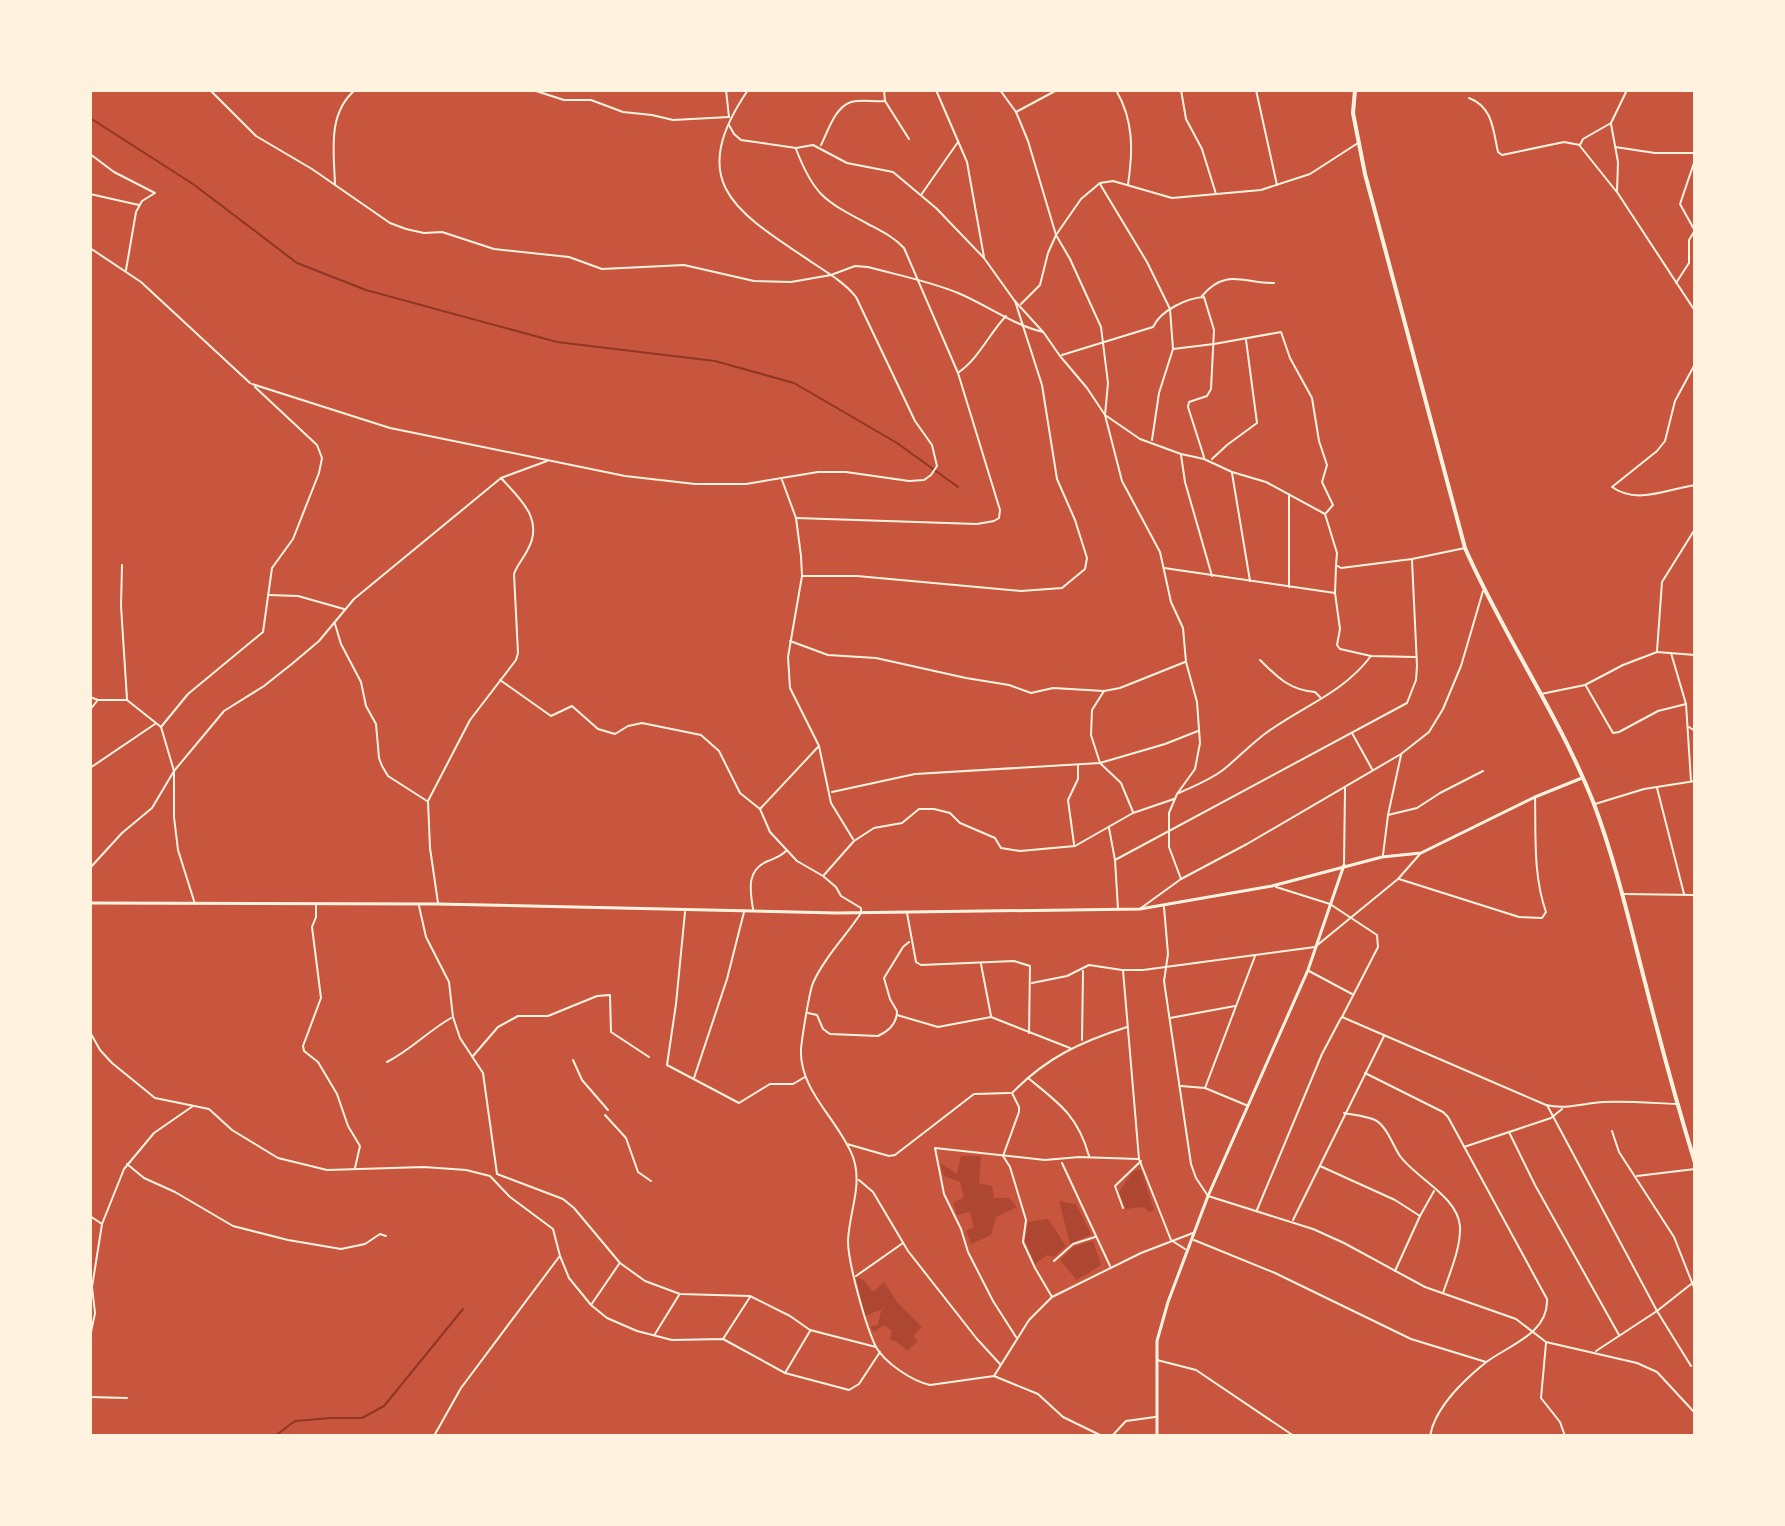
<svg xmlns="http://www.w3.org/2000/svg" width="1785" height="1526" font-family="'DM Sans',sans-serif">
<style>
.green{fill:#ae4732}
.lines{fill:none;stroke-linecap:round;stroke-linejoin:round}
.stream{stroke:#8f3625;stroke-width:2}
.minor{stroke:#fff3e0;stroke-width:2}
.tertiary{stroke:#fff3e0;stroke-width:3}
.secondary{stroke:#fff3e0;stroke-width:3}
.trunk{stroke:#fff3e0;stroke-width:4}
</style>
<rect width="100%" height="100%" fill="#c8553d"/>
<!-- green -->
<g class="green">
<path d="M961,1156H981L979,1183L992,1186L994,1198H1009L1017,1207L996,1217L991,1235L971,1244L966,1231L974,1227L970,1212L957,1215L953,1203L964,1197L960,1182L944,1176L940,1163L957,1174Z"/>
<path d="M1141,1170L1154,1210L1150,1212L1143,1207L1126,1209L1119,1192L1133,1171Z"/>
<path d="M1059,1201L1076,1204L1091,1234L1070,1244Z"/>
<path d="M1048,1219L1066,1246L1054,1257L1047,1255L1035,1264L1025,1240L1028,1222Z"/>
<path d="M1093,1241L1101,1265L1077,1280L1060,1260L1073,1247Z"/>
<path d="M856,1277L864,1280L873,1292L884,1282L897,1302L922,1327L913,1336L918,1341L907,1351L896,1341L890,1340L892,1331L884,1325L874,1332L870,1327L878,1325L881,1311L885,1308L865,1316Z"/>
</g>
<g class="lines">
<!-- stream -->
<g class="stream">
<path d="M90,118L193,184L297,263L366,290L557,342L715,361L794,383L897,443L958,487"/>
<path d="M275,1436L295,1421L331,1418H362L384,1406L463,1309"/>
</g>
<!-- minor -->
<g class="minor">
<path d="M210,90L256,136L312,169L390,223L406,229L424,233L442,232L494,249L569,257L602,269L684,265L754,281L791,282L831,275L855,266L868,267C897,275 929,281 958,293C987,305 1013,325 1043,332"/>
<path d="M533,90L564,100H591L623,112L652,115L673,120L729,117"/>
<path d="M726,90L729,117"/>
<path d="M884,90L885,101L909,139"/>
<path d="M936,90L967,162L984,257"/>
<path d="M1000,90L1016,112L1028,141L1056,235L1070,259L1101,327L1108,383L1105,415L1122,481L1160,552L1171,602L1183,628L1186,662L1197,702L1200,743L1195,769L1177,794L1169,813V847L1181,879"/>
<path d="M1116,90C1134,121 1133,151 1128,185"/>
<path d="M1181,90L1186,119L1202,149L1216,194"/>
<path d="M1256,90L1277,185"/>
<path d="M1469,98C1493,107 1493,130 1498,152L1502,155L1564,142L1580,145L1583,139L1611,123L1627,90"/>
<path d="M1016,112L1057,90"/>
<path d="M1611,124L1618,162L1617,192L1695,311"/>
<path d="M729,125L734,134L741,140L796,148L813,145L847,163L893,172L936,208L984,258L1014,300L1044,333L1060,356L1087,388L1105,415L1140,439L1181,454L1204,459L1232,472L1266,482L1325,514L1337,553L1336,565L1341,568L1412,559L1465,548"/>
<path d="M821,145C828,131 835,107 851,102C862,99 874,102 885,101"/>
<path d="M1580,146L1616,191"/>
<path d="M1615,147L1655,153H1695"/>
<path d="M90,154L114,172L155,193L142,201L136,212L126,270"/>
<path d="M1695,160L1680,204L1695,231"/>
<path d="M1100,184L1147,262L1170,309L1173,349L1159,393L1152,440"/>
<path d="M335,185C334,152 327,114 355,90"/>
<path d="M90,194L139,205"/>
<path d="M921,195L958,142"/>
<path d="M90,248L141,282L250,383"/>
<path d="M1676,283L1689,263V240L1694,232"/>
<path d="M1202,296C1226,267 1245,284 1274,283"/>
<path d="M1021,304L1040,285L1048,253L1056,235L1081,199L1100,183L1113,181L1172,198L1261,190L1310,174L1358,143"/>
<path d="M1173,349L1214,344L1281,332L1290,358L1312,398L1319,441L1327,465L1322,482L1333,505L1326,513"/>
<path d="M1062,355L1153,327C1161,310 1187,298 1204,297L1214,330L1211,389L1207,396L1189,402L1188,407L1204,457"/>
<path d="M1695,364L1675,401L1665,441L1657,451L1612,487C1637,505 1668,489 1695,485"/>
<path d="M959,372C979,358 989,334 1006,316"/>
<path d="M252,384L390,428L625,476L695,484H746L818,472H846L909,481L924,480L931,475L937,466L932,445L915,421L856,297C845,283 828,273 813,263C737,212 684,184 748,90"/>
<path d="M1181,455L1185,482L1212,576"/>
<path d="M1212,459L1227,445L1257,423L1246,340"/>
<path d="M1232,473L1250,581"/>
<path d="M782,480L796,518L801,556L802,576L788,657L790,688L819,746L831,803L853,839"/>
<path d="M796,518L977,524L994,521L999,518L1000,510L958,373L904,248C894,237 881,231 868,224C825,201 814,196 796,149"/>
<path d="M122,565L121,606L127,699"/>
<path d="M1336,566L1335,593L1340,629L1337,645L1340,649L1371,656L1415,657"/>
<path d="M1164,568L1335,593"/>
<path d="M802,576H857L1021,591L1062,588L1085,569L1087,558L1075,520L1057,479L1042,385L1015,301"/>
<path d="M1289,587V494"/>
<path d="M268,595L298,596L344,609"/>
<path d="M335,624L341,644L361,682L366,706L376,724L379,758L382,766L388,776L427,801"/>
<path d="M790,641L828,655L876,658L966,678L1009,685L1031,693L1053,688L1104,691L1120,688L1185,662"/>
<path d="M1657,651L1662,582L1695,529"/>
<path d="M1671,653L1686,704L1691,781"/>
<path d="M1260,660C1278,678 1290,690 1315,692L1320,697"/>
<path d="M500,680L551,716L572,706L598,729L615,734L628,726L642,723L701,735L719,751L740,793L760,809L770,832L797,861L823,876L836,887L841,896L861,908V913C846,936 824,958 813,983C809,993 802,1038 801,1049C799,1091 839,1120 853,1157C863,1186 849,1212 848,1241C848,1263 866,1327 876,1347C885,1363 912,1381 930,1385L994,1376L1038,1394L1063,1417L1102,1436"/>
<path d="M1586,686L1613,733L1619,732L1658,711L1686,704"/>
<path d="M1104,691L1092,710L1091,735L1100,763L1121,783L1133,812"/>
<path d="M1541,694L1585,685L1623,665L1657,652L1695,655"/>
<path d="M90,697L98,700H127L161,727L174,771V817L178,850L195,904"/>
<path d="M90,710L97,701"/>
<path d="M161,727L188,694L263,632L272,568L293,539L319,473L322,458L317,445L255,387"/>
<path d="M1689,727L1695,731"/>
<path d="M1352,733L1372,769"/>
<path d="M90,768L155,724"/>
<path d="M1657,788L1684,894"/>
<path d="M832,792L915,774L1100,763L1165,744L1198,731"/>
<path d="M1179,793C1194,786 1210,780 1223,770C1238,758 1251,744 1266,733C1304,705 1342,694 1371,656"/>
<path d="M1595,804L1644,789L1695,781"/>
<path d="M760,809L818,747"/>
<path d="M1388,815L1417,808L1440,793L1483,771"/>
<path d="M1109,828L1115,860L1118,909"/>
<path d="M1074,844L1068,800L1078,779V765"/>
<path d="M1383,855L1388,815L1401,755"/>
<path d="M1115,860L1407,703L1416,680L1417,666L1412,560"/>
<path d="M1344,865L1345,788"/>
<path d="M90,868L122,833L152,808L174,771L224,711L264,686L293,663L319,641L354,599L501,478L547,461"/>
<path d="M824,875L854,841L874,828L902,823L919,809H934L950,813L960,823L995,838L1001,848L1020,851L1075,846L1133,813L1174,799"/>
<path d="M1399,879L1519,917L1542,918L1546,912C1533,875 1536,836 1535,797"/>
<path d="M1276,887L1330,904L1377,935L1378,947L1342,1017L1546,1105C1566,1110 1583,1103 1604,1102C1628,1101 1652,1103 1676,1104"/>
<path d="M1624,894L1695,895"/>
<path d="M438,903L430,848L428,801L470,720L516,660L518,653L514,574C517,565 523,559 527,551C545,520 521,500 501,478"/>
<path d="M316,906V917L312,927L321,998L303,1046L304,1051L318,1062L337,1094L348,1126L360,1146L355,1168"/>
<path d="M419,906L426,937L449,982L453,1017L460,1038L483,1073L497,1174L563,1199L574,1208L620,1263L645,1281L680,1294L750,1296L790,1316L810,1330L876,1347"/>
<path d="M1164,907L1168,954L1164,981L1191,1164L1196,1178L1208,1196L1313,1229L1344,1243L1425,1287L1516,1319L1546,1342L1637,1363L1657,1372L1695,1413"/>
<path d="M1141,908L1181,879L1247,844L1401,754L1429,732L1443,709L1461,666L1483,591"/>
<path d="M753,909C750,890 746,870 768,861C775,858 780,857 786,851"/>
<path d="M685,912L676,1004L667,1065L739,1103L770,1084H793L805,1077"/>
<path d="M907,913L916,962L921,965L1014,961L1030,966L1029,1033"/>
<path d="M981,964L991,1016"/>
<path d="M1309,971L1352,994"/>
<path d="M1032,983L1067,976L1089,965L1122,970"/>
<path d="M808,1013L817,1015L823,1029L830,1034L878,1036C889,1031 897,1023 897,1011L890,999L884,978L903,947L909,942"/>
<path d="M897,1015L938,1027L991,1017L1070,1048"/>
<path d="M1170,1018L1235,1006"/>
<path d="M90,1032L100,1050L112,1063L155,1098L209,1109L232,1130L278,1158L327,1170L424,1167L466,1170L490,1176L510,1197L553,1229L560,1256L569,1278L591,1305L607,1318L637,1331L672,1340L723,1339L785,1373L849,1390L859,1384L880,1352"/>
<path d="M1082,1040L1083,971"/>
<path d="M473,1056L498,1027L518,1016H548L597,996L610,995L611,1032L649,1057"/>
<path d="M573,1060L582,1080L608,1110"/>
<path d="M387,1062C411,1050 428,1031 451,1018"/>
<path d="M1365,1073L1443,1112L1448,1117L1547,1299C1549,1334 1507,1346 1485,1363C1463,1381 1435,1407 1430,1436"/>
<path d="M694,1078L727,979L744,912"/>
<path d="M1028,1078C1059,1103 1078,1116 1089,1156"/>
<path d="M1181,1086L1205,1088L1246,1105"/>
<path d="M1205,1088L1255,956"/>
<path d="M1547,1105L1657,1311L1691,1366"/>
<path d="M1344,1113C1354,1115 1366,1116 1375,1120C1387,1126 1393,1146 1400,1156C1417,1179 1457,1196 1460,1226C1461,1248 1450,1272 1443,1293"/>
<path d="M605,1115L626,1138L638,1172L651,1181"/>
<path d="M1612,1131L1619,1152L1674,1237L1695,1290"/>
<path d="M1509,1132L1535,1185L1619,1335"/>
<path d="M847,1144L889,1156L895,1155L974,1094L1010,1093"/>
<path d="M1464,1147L1551,1118L1562,1109"/>
<path d="M1062,1163L1110,1266"/>
<path d="M127,1164L144,1178L175,1192L233,1226L288,1240L341,1249L365,1244L380,1234L386,1236"/>
<path d="M1320,1166L1395,1200L1420,1216"/>
<path d="M1637,1176L1695,1169"/>
<path d="M859,1180L873,1192L908,1251L977,1339L1000,1364"/>
<path d="M1123,1208L1115,1186L1141,1161"/>
<path d="M1257,1210L1322,1054L1341,1018"/>
<path d="M90,1216L102,1224"/>
<path d="M1293,1220L1384,1036"/>
<path d="M1194,1240L1275,1273L1411,1339L1486,1362"/>
<path d="M1185,1249L1171,1240L1139,1159L1123,970H1143L1315,947L1398,879L1420,854"/>
<path d="M1054,1261L1073,1244L1095,1237"/>
<path d="M1395,1271L1420,1216L1434,1191"/>
<path d="M856,1276L903,1243"/>
<path d="M1052,1297L1035,1268L1023,1242L1026,1220L1010,1167L1003,1156L1019,1112V1107L1012,1093C1046,1058 1080,1042 1127,1027"/>
<path d="M591,1305L619,1264"/>
<path d="M655,1334L679,1295"/>
<path d="M90,1337L95,1313L92,1287L102,1224L124,1169L154,1133L193,1106"/>
<path d="M1016,1337L993,1301L968,1252L961,1229L944,1194L935,1148L1045,1160L1079,1157L1138,1159"/>
<path d="M723,1339L750,1297"/>
<path d="M1546,1343L1541,1398L1560,1422L1565,1436"/>
<path d="M1596,1351L1657,1311L1695,1281"/>
<path d="M1157,1360L1196,1370L1294,1436"/>
<path d="M785,1373L810,1331"/>
<path d="M994,1376L1029,1320L1052,1297L1141,1253L1193,1233"/>
<path d="M90,1397L127,1398"/>
<path d="M434,1436L461,1388L559,1257"/>
<path d="M1112,1436L1126,1421L1155,1417"/>
</g>
<!-- tertiary -->
<path class="tertiary" d="M1157,1436V1341L1168,1302L1208,1196L1308,970L1344,865"/>
<!-- secondary -->
<path class="secondary" d="M90,903L438,904L837,913L1140,909L1272,886L1382,857L1421,853L1535,797L1582,778"/>
<!-- trunk -->
<path class="trunk" d="M1355,90L1353,113L1365,174L1465,548C1503,635 1559,715 1594,804C1616,863 1630,925 1646,986C1661,1045 1677,1104 1695,1163"/>
</g>
<!-- border -->
<rect width="1785" height="1526" fill="none" stroke="#fff3e0" stroke-width="184"/>
</svg>
